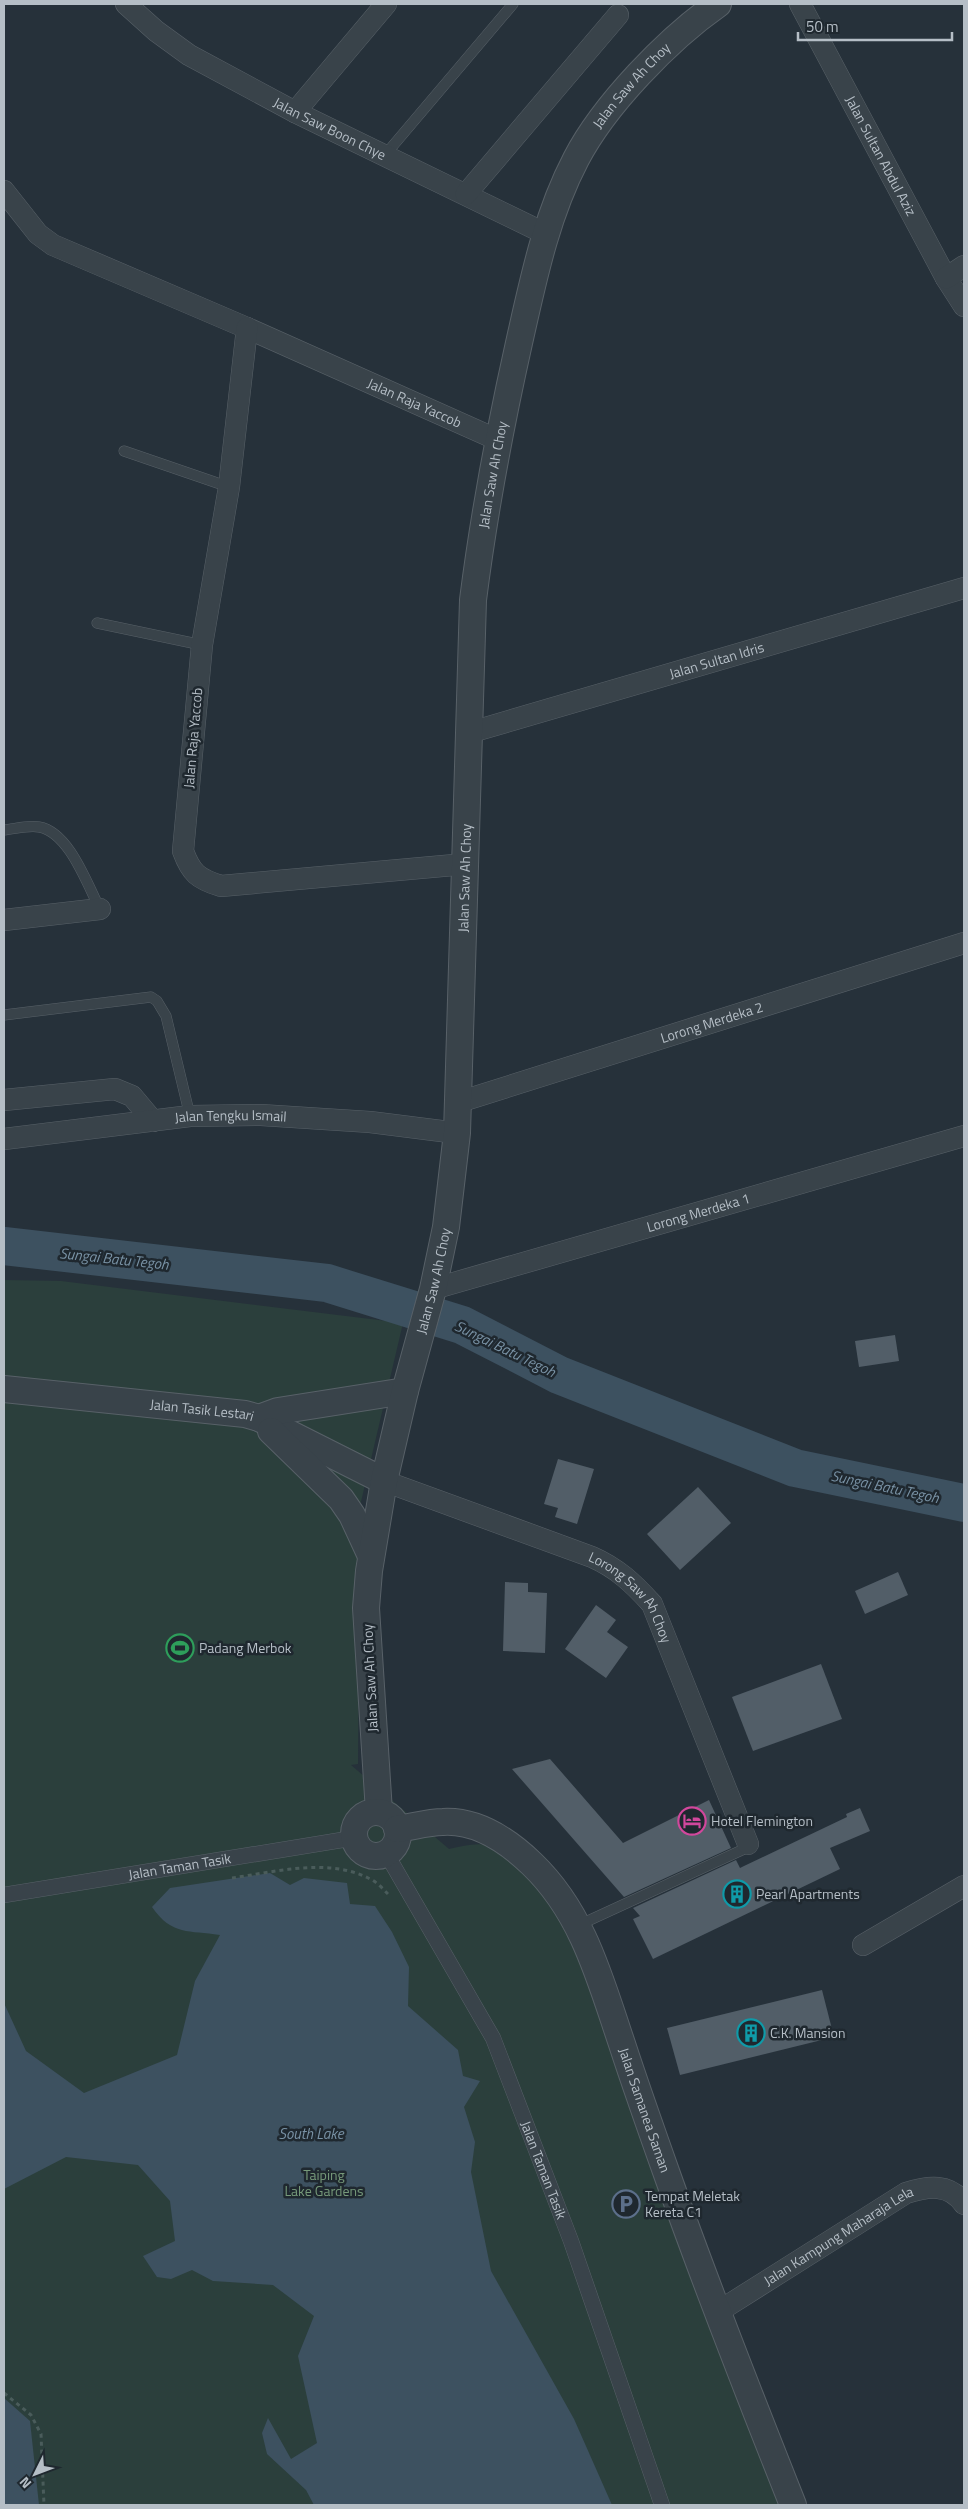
<svg xmlns="http://www.w3.org/2000/svg" width="968" height="2509" font-family="'Titillium Web',sans-serif">
<style>
.green{fill:#2b3f3c}
.water{fill:#3d5160}
.lines{fill:none;stroke-linecap:round;stroke-linejoin:round}
.river{stroke:#3d5160;stroke-width:38}
.building{fill:#525e68}
.service-casing{stroke:#586168;stroke-width:11}
.pedestrian-casing{stroke:#586168;stroke-width:16}
.minor-casing{stroke:#586168;stroke-width:22}
.tertiary-casing{stroke:#586168;stroke-width:28}
.path{stroke:#4a5c5b;stroke-width:3;stroke-dasharray:4 4;stroke-linecap:butt}
.service{stroke:#39434a;stroke-width:10}
.pedestrian{stroke:#39434a;stroke-width:15}
.minor{stroke:#39434a;stroke-width:21}
.tertiary{stroke:#39434a;stroke-width:26}
.labels{text-anchor:middle;stroke-width:5;stroke-linejoin:round;paint-order:stroke}
.street-label{font-size:14px;fill:#b5bec6;stroke:#1f282f}
.poi-label{font-size:14px;fill:#b5bec6;stroke:#1f282f;text-anchor:start}
.park-label{font-size:14px;fill:#76997a;stroke:#1f282f}
.water-label{font-size:15px;font-style:italic;fill:#7992a5;stroke:#1f282f}
</style>
<rect width="100%" height="100%" fill="#26313a"/>
<!-- green -->
<path class="green" d="M4,1280L61,1281L403,1323L360,1506L358,1764L351,1765L449,1849C464,1846 477,1842 492,1846C518,1851 553,1900 571,1921L787,2505H4Z"/>
<!-- water -->
<g class="water">
<path d="M270,1873L290,1885L304,1878L347,1883L350,1904L375,1906L392,1932L409,1967L408,2006L458,2050L463,2076L480,2081L464,2107L475,2142L471,2172L491,2271L574,2419L612,2505H314L306,2490L267,2454L262,2433L268,2418L291,2459L317,2443L298,2356L314,2316L273,2285L213,2281L192,2270L171,2279L157,2277L143,2256L175,2241L170,2201L138,2165L66,2157L4,2189V2003L26,2051L84,2093L177,2055L195,1981L220,1935C189,1930 172,1936 152,1907L170,1888Z"/>
<path d="M4,2398L30,2421L39,2505H4Z"/>
</g>
<g class="lines">
<!-- river -->
<path class="river" d="M4,1246L327,1283L462,1325L559,1375L795,1468L964,1503"/>
</g>
<!-- building -->
<g class="building">
<path d="M895,1335L899,1361L859,1367L855,1341Z"/>
<path d="M558,1459L594,1469L577,1524L555,1517L558,1508L544,1504Z"/>
<path d="M698,1487L731,1523L680,1570L647,1534Z"/>
<path d="M898,1572L908,1595L865,1614L855,1591Z"/>
<path d="M505,1582L528,1583V1592L547,1593L545,1653L503,1651Z"/>
<path d="M596,1605L616,1620L607,1632L628,1647L606,1678L565,1649Z"/>
<path d="M821,1664L842,1719L753,1751L732,1697Z"/>
<path d="M550,1759L623,1843L709,1800L731,1848L624,1897L512,1769Z"/>
<path d="M860,1808L870,1831L830,1848L840,1869L653,1959L633,1919L640,1916L633,1908L736,1860L740,1868L744,1866L847,1817L846,1814Z"/>
<path d="M822,1990L834,2037L680,2075L667,2028Z"/>
</g>
<g class="lines">
<!-- service casing -->
<g class="service-casing">
<g id="service">
<path d="M385,155L513,4"/>
<path d="M124,451L229,487"/>
<path d="M97,623L202,645"/>
<path d="M4,830C15,829 28,825 39,827C69,832 87,884 100,909"/>
<path d="M4,1015L151,997L157,1001L166,1016L190,1116"/>
<path d="M579,1925L742,1850L748,1844"/>
</g>
</g>
<!-- pedestrian casing -->
<g class="pedestrian-casing">
<g id="pedestrian">
<path id="s1" d="M386,1853L493,2038L571,2241L662,2505"/>
<path id="s2" d="M4,1895L354,1838"/>
</g>
</g>
<!-- minor casing -->
<g class="minor-casing">
<g id="minor">
<path id="s3" d="M126,4L156,31L189,55L295,112L546,234"/>
<path id="s4" d="M800,4L946,278L964,306"/>
<path d="M295,112L386,4"/>
<path id="s5" d="M4,191L38,234L53,245L247,328L498,440"/>
<path d="M466,194L618,15"/>
<path d="M946,278L964,266"/>
<path d="M247,328L229,487L202,645L183,851C191,873 198,879 221,886L465,864"/>
<path id="s6" d="M468,733L964,588"/>
<path d="M4,920L100,909"/>
<path d="M4,1100L115,1089L132,1096L153,1121"/>
<path id="s7" d="M459,1102L964,943"/>
<path id="s8" d="M4,1139L190,1116L261,1115L370,1122L457,1133"/>
<path id="s9" d="M433,1289L964,1136"/>
<path id="s10" d="M384,1481L592,1557C617,1568 633,1583 652,1604L748,1844"/>
<path d="M863,1945L964,1886"/>
<path id="s11" d="M716,2313L906,2193C928,2186 950,2183 964,2204"/>
</g>
</g>
<!-- tertiary casing -->
<g class="tertiary-casing">
<g id="tertiary">
<path id="s12" d="M4,1389L245,1414L259,1418L384,1481"/>
<path d="M259,1418L278,1411L405,1391"/>
<path d="M271,1431L341,1499L352,1515L371,1556"/>
<path id="s13" d="M379,1812L366,1608L369,1571L384,1481L405,1391L433,1289L446,1227L457,1133L473,600C484,513 500,428 519,343C533,281 546,216 576,159C604,105 668,39 718,4"/>
<circle cx="376" cy="1834" r="22"/>
<path id="s14" d="M397,1829C412,1827 428,1822 443,1822C477,1820 508,1841 532,1864C583,1913 600,1979 622,2044C637,2090 653,2135 669,2180C708,2290 750,2397 793,2505"/>
</g>
</g>
<!-- path -->
<g class="path">
<path d="M232,1878C275,1872 329,1857 370,1879C377,1882 383,1889 388,1894"/>
<path d="M4,2393L31,2415L41,2434L44,2505"/>
</g>
<!-- service -->
<use href="#service" class="service"/>
<!-- pedestrian -->
<use href="#pedestrian" class="pedestrian"/>
<!-- minor -->
<use href="#minor" class="minor"/>
<!-- tertiary -->
<use href="#tertiary" class="tertiary"/>
</g>
<!-- icons -->
<defs>
<g id="stadium-ring" transform="scale(1.4375)"><circle r="9.5" fill="#1f282f" stroke="#2e9e5b" stroke-width="1.5"/><path d="M0-5a6.5 5 0 1 0 0 10a6.5 5 0 1 0 0-10ZM-3.5-1.8h7v3.6h-7Z" fill="#2e9e5b"/></g>
<g id="hotel-ring" transform="scale(1.4375)"><circle r="9.5" fill="#1f282f" stroke="#d1479c" stroke-width="1.5"/><path d="M-6-4.5h1.5V1H6V5H4.5V3h-9V5H-6ZM-4 0a1.8 1.8 0 1 1 3.6 0ZM.5 0V-2.5h3Q6-2.5 6 0Z" fill="#d1479c"/></g>
<g id="building-ring" transform="scale(1.4375)"><circle r="9.5" fill="#1f282f" stroke="#0f9aa8" stroke-width="1.5"/><path d="M-4-6H4V6H1V3H-1V6H-4ZM-2.5-4.3h1.7v1.8h-1.7ZM.8-4.3h1.7v1.8H.8ZM-2.5-1h1.7V.8h-1.7ZM.8-1h1.7V.8H.8Z" fill="#0f9aa8"/></g>
<g id="parking-ring" transform="scale(1.4375)"><circle r="9.5" fill="#1f282f" stroke="#5c6f8a" stroke-width="1.5"/><path d="M-3.5-5.5H1a3.5 3.5 0 0 1 0 7H-1V5.5H-3.5ZM-1-3.4V-.6H.8a1.4 1.4 0 0 0 0-2.8Z" fill="#5c6f8a"/></g>
</defs>
<g fill-rule="evenodd">
<use href="#stadium-ring" x="180" y="1648"/>
<use href="#hotel-ring" x="692" y="1821"/>
<use href="#building-ring" x="737" y="1894"/>
<use href="#building-ring" x="751" y="2033"/>
<use href="#parking-ring" x="626" y="2204"/>
</g>
<g class="labels">
<!-- street labels -->
<g class="street-label">
<text dy="5" stroke="none"><textPath href="#s13" startOffset="1769">Jalan Saw Ah Choy</textPath></text>
<text dy="5" stroke="none"><textPath href="#s3" startOffset="240">Jalan Saw Boon Chye</textPath></text>
<text dy="5" stroke="none"><textPath href="#s4" startOffset="172">Jalan Sultan Abdul Aziz</textPath></text>
<text dy="5" stroke="none"><textPath href="#s5" startOffset="468">Jalan Raja Yaccob</textPath></text>
<text dy="5" stroke="none"><textPath href="#s13" startOffset="1349">Jalan Saw Ah Choy</textPath></text>
<text dy="5" stroke="none"><textPath href="#s6" startOffset="259">Jalan Sultan Idris</textPath></text>
<text transform="translate(193 738) rotate(-85)" y="5">Jalan Raja Yaccob</text>
<text dy="5" stroke="none"><textPath href="#s13" startOffset="944">Jalan Saw Ah Choy</textPath></text>
<text dy="5" stroke="none"><textPath href="#s7" startOffset="265">Lorong Merdeka 2</textPath></text>
<text dy="5" stroke="none"><textPath href="#s8" startOffset="228">Jalan Tengku Ismail</textPath></text>
<text dy="5" stroke="none"><textPath href="#s9" startOffset="276">Lorong Merdeka 1</textPath></text>
<text dy="5" stroke="none"><textPath href="#s13" startOffset="539">Jalan Saw Ah Choy</textPath></text>
<text dy="5" stroke="none"><textPath href="#s12" startOffset="199">Jalan Tasik Lestari</textPath></text>
<text dy="5" stroke="none"><textPath href="#s10" startOffset="279">Lorong Saw Ah Choy</textPath></text>
<text transform="translate(370 1678) rotate(-93)" y="5">Jalan Saw Ah Choy</text>
<text dy="5" stroke="none"><textPath href="#s2" startOffset="178">Jalan Taman Tasik</textPath></text>
<text dy="5" stroke="none"><textPath href="#s14" startOffset="421">Jalan Samanea Saman</textPath></text>
<text dy="5" stroke="none"><textPath href="#s1" startOffset="355">Jalan Taman Tasik</textPath></text>
<text dy="5" stroke="none"><textPath href="#s11" startOffset="145">Jalan Kampung Maharaja Lela</textPath></text>
</g>
<!-- poi labels -->
<g class="poi-label">
<text x="199" y="1653">Padang Merbok</text>
<text x="711" y="1826">Hotel Flemington</text>
<text x="756" y="1899">Pearl Apartments</text>
<text x="770" y="2038">C.K. Mansion</text>
<text x="645" y="2201">Tempat Meletak<tspan x="645" dy="16">Kereta C1</tspan></text>
</g>
<!-- park labels -->
<g class="park-label">
<text x="324" y="2180">Taiping<tspan x="324" dy="16">Lake Gardens</tspan></text>
</g>
<!-- water labels -->
<g class="water-label">
<text transform="translate(114 1259) rotate(6)" y="5">Sungai Batu Tegoh</text>
<text transform="translate(505 1349) rotate(26)" y="5">Sungai Batu Tegoh</text>
<text transform="translate(885 1487) rotate(12)" y="5">Sungai Batu Tegoh</text>
<text x="311" y="2139">South Lake</text>
</g>
</g>
<!-- border -->
<rect width="968" height="2509" fill="none" stroke="#b5bec6" stroke-width="10"/>
<!-- north arrow -->
<g transform="translate(35 2474) rotate(228)" stroke="#1f282f" stroke-width="4" paint-order="stroke">
<path d="M0-4L9 19L0 12L-9 19Z" fill="#b5bec6"/>
<text y="-8" font-size="14" font-weight="bold" text-anchor="middle" fill="#b5bec6">N</text>
</g>
<!-- scale -->
<path d="M798 32v8h154v-8" fill="none" stroke="#b5bec6" stroke-width="2.5"/>
<text x="806" y="32" font-size="15" fill="#b5bec6" stroke="#1f282f" stroke-width="4" paint-order="stroke">50 m</text>
</svg>
